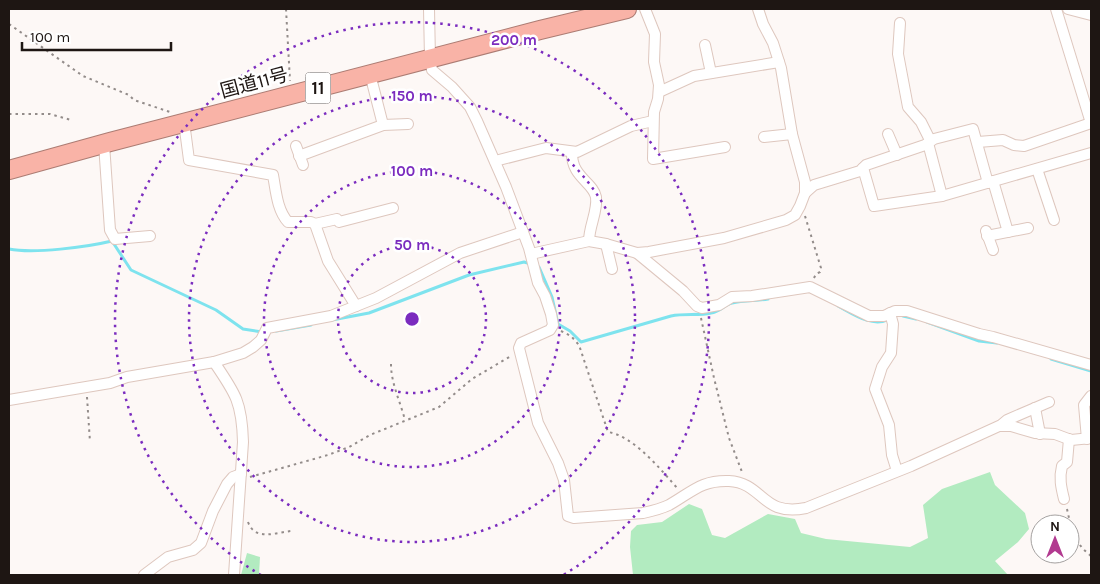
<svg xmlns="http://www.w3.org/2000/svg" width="1100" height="584" font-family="Karla,'Noto Sans JP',sans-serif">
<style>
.green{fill:#b2ebc0}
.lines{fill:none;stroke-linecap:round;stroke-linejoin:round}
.stream{stroke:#7ee3ee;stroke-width:3}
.street-casing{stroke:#dec7be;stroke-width:12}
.highway-casing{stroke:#ac7c73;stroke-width:20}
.path{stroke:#938c8a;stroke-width:2;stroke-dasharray:2.5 4;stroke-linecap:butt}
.street{stroke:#fff;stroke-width:10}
.highway{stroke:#f9b3a7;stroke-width:18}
.ring{fill:none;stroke:#7b2cbf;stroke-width:2.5;stroke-dasharray:2.5 5}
.labels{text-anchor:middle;stroke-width:5;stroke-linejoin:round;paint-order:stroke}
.shield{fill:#fff;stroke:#625c5a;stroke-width:1}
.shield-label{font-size:18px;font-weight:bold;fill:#1e1613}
.street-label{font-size:19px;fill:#1e1613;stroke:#fff}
.centre{fill:#7b2cbf;stroke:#fff;stroke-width:2.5}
.ring-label{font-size:15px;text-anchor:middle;font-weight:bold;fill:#7b2cbf;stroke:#fff;stroke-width:5;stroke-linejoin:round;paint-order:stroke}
</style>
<rect width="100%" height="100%" fill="#fdf8f6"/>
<!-- green -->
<g class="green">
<path d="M990,472L995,485L1025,513L1029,529L1018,542L995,561L1008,575H633L630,547L631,531L637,525L662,522L689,504L702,509L712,535L725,538L768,514L795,519L801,533L826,539L910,547L928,538L923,505L942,489Z"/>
<path d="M247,553L260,557L259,575H241Z"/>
</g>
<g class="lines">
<!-- stream -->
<g class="stream">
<path d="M9,249C34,254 87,247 112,241L131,270L216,310L243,329L262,332"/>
<path d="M539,267L552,297L558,324L570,331L581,342L671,316C685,313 699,316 711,313C720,312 724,305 732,303C744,300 756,301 768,299"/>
<path d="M838,306C853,314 872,328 890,319"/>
<path d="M903,316L916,319"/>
<path d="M332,320L369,313L469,275L524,262L531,264"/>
<path d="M927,322L979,341L997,343"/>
<path d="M276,331L311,325"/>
<path d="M1051,359L1091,371"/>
</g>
<!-- street casing -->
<g class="street-casing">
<g id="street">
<path d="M429,9L430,59L432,70L452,87L470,107L477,121L506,187L529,248L538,283L545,296L551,314L553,325L550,330L521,343L519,348L538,423L558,463L564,480L568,516L574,518L643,513C652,511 661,509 669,505C692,492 701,480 729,481C764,483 761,517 806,508L911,466L999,426H1011L1035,433L1055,434L1071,440L1091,438"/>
<path d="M645,9L655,34L654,62L659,85L658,99L654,112L653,159L725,147"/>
<path d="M1056,9L1091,123"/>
<path d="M1068,9L1091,15"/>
<path d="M900,23L898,54L908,107L921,122L930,140"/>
<path d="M705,45L711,73"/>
<path d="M370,74L383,125"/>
<path d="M659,92L694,76L779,62"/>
<path d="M184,122L189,160L273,175C276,191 277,210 288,222H311L315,224L328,261L356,306"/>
<path d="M888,134L897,155"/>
<path d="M764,137L792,134"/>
<path d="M978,142L1003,140L1014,145L1024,146L1091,123"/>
<path d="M928,143L942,196"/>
<path d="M104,144L110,230L115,239L150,236"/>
<path d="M296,146L303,165"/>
<path d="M572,152C571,177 593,182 596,197C598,211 589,226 589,241"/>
<path d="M299,156L383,125L408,124"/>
<path d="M495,161L546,148L577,152L631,126L653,121"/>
<path d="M863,168L874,206L942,196L1091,153"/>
<path d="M1037,169L1054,220"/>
<path d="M993,181L1008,232"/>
<path d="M805,193L814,185L860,171L866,165L925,145L934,139L973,129L988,183"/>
<path d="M315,224L337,219L339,222L393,208"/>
<path d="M986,231L993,250"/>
<path d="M987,236L1028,228"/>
<path d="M606,244L612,269"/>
<path d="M637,253L683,291L697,306L702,308L719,305L732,297L752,296L810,287L869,316H884L895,311H907L979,334L993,337L1091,365"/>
<path d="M531,254L589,241L606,244L637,253L649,252L724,238L786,220L795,215L800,206L805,193V182L792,134L781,68L773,43L763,24L758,9"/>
<path d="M890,313L893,324L891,353L882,367L875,389L889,425L892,455L897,471"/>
<path d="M214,362C236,394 242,403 243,442L234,575"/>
<path d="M9,400L110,383L127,377L214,362L243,353L253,347L261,340L267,328L331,316L376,298L460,253L523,232"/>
<path d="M1035,408L1040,434"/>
<path d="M1001,425L1007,420L1049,402"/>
<path d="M1087,439L1084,405L1091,396"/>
<path d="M1064,499C1061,487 1059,478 1062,466L1067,462L1069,439"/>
<path d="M144,575L168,557L193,550L201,543L213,511L227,484L233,477L241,474"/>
</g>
</g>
<!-- highway casing -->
<g class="highway-casing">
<path id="highway" d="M9,170L110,142L540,30L627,9"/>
</g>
<!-- path -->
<g class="path">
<path d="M286,9L290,81"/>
<path d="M9,24L83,76L129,95L134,100L170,112"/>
<path d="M9,114H50L71,120"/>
<path d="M805,216L821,268L820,272L816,274L814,278"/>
<path d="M701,318L714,378L729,438L742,472"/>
<path d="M561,331L571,336L579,345L608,432C634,436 662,471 678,489"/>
<path d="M391,364C391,383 400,401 405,420"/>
<path d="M87,397L90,442"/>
<path d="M250,477L328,455L349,447L370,435L439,407L472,379L511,356"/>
<path d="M1067,509L1073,536L1083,549L1091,556"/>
<path d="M248,522C255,541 274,533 291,531"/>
</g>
<!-- street -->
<use href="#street" class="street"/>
<!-- highway -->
<use href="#highway" class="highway"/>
</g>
<!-- distance rings -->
<g class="ring">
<circle cx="412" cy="319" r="74"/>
<circle cx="412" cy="319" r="148"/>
<circle cx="412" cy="319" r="223"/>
<path d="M261 575A297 297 0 1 1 563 575"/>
</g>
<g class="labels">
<!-- shield labels -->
<rect class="shield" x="305.5" y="72.5" width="25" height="31" rx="4"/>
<g class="shield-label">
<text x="318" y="94">11</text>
</g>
<!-- street labels -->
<g class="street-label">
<text transform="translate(254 82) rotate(-15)" y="7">国道11号</text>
</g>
</g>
<circle cx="412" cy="319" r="8" class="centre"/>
<g class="ring-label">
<text x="514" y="45">200 m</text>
<text x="412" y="101">150 m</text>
<text x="412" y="176">100 m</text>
<text x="412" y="250">50 m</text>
</g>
<!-- border -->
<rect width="1100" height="584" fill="none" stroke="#1e1613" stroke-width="20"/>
<!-- north arrow -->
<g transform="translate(1055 539)"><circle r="24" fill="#ffffff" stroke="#a5a2a1"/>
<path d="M0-4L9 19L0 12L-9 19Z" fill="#b23a90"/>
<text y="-8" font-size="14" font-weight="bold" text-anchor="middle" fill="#1e1613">N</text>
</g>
<!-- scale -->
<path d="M22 42v8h149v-8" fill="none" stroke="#1e1613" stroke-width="2.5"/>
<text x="30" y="42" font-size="15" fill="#1e1613" stroke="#ffffff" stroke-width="4" paint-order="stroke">100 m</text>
</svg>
